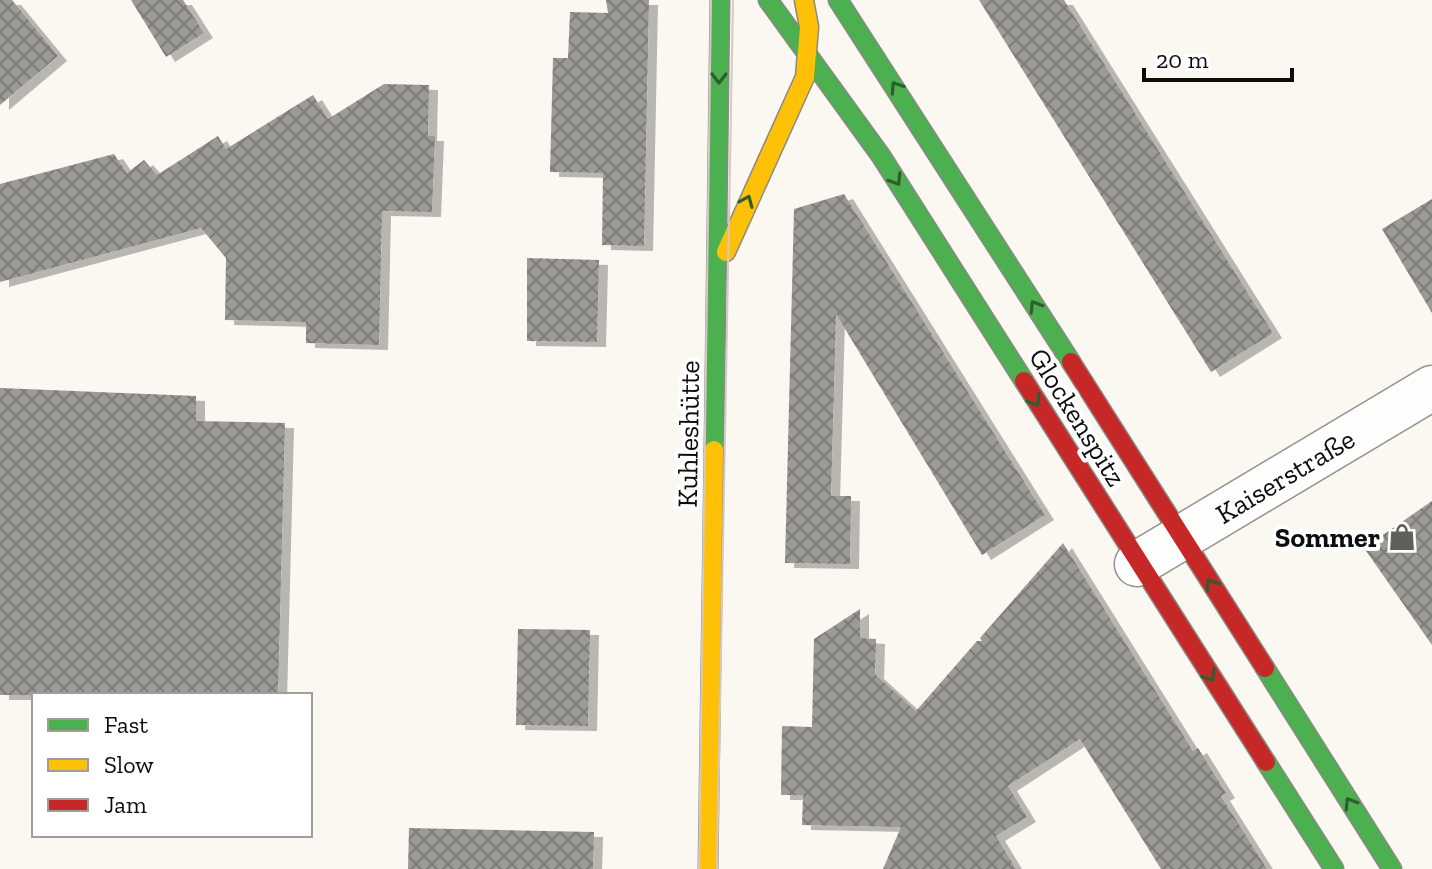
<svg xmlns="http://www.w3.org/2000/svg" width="1432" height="869" font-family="'Zilla Slab',serif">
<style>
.building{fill:url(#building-cross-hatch);filter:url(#shadow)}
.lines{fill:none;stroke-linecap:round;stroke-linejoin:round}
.street-casing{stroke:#93928f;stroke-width:47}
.fast-casing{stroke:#8a8985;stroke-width:21}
.slow-casing{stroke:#8a8985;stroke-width:21}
.jam-casing{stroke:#8a8985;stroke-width:21}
.street{stroke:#fefefd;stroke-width:44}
.fast{stroke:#4caf50;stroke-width:18}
.slow{stroke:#ffc107;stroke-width:18}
.jam{stroke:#c62828;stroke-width:18}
.tram{stroke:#d5c8c6;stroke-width:2}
.oneway{stroke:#2c5e2e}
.labels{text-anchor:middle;stroke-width:8;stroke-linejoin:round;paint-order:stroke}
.street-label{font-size:28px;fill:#0c0c0c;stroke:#fff}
.poi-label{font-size:28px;font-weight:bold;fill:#0c0c0c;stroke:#fff;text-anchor:end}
</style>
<defs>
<pattern id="building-cross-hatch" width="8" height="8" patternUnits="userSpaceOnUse" patternTransform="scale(2)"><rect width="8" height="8" fill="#9c9a96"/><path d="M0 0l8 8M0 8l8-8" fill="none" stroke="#7e7c79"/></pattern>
<filter id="shadow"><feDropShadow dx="9" dy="5" stdDeviation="0" flood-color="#0004"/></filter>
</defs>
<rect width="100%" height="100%" fill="#faf8f0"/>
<!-- building -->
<g class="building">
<path d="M0,0H12L58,56L0,105Z"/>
<path d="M131,0H183L204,33L166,57Z"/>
<path d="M606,0H649L644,246L602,245L603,173L550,172L553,58H568L570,12L608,13Z"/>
<path d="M979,0H1064L1273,333L1211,372Z"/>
<path d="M384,84L429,85L428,136H435L432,212L382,211L379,345L306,343V322L225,320L226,258L201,228L0,282V184L114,154L127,173L144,160L157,175L218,136L226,149L313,95L328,119Z"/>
<path d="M844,194L1045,515L982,555L836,314L831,496H851L850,564L785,563L794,209Z"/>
<path d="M1432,199V313L1382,229Z"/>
<path d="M527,258L599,260L597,342L527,341Z"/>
<path d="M0,388L196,396V421L285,423L278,695H0Z"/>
<path d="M1432,501V645L1364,548Z"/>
<path d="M1063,543L1193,751L1198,748L1226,793L1221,796L1267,869H1161L1080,739L1008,786L1027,817L996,836L1016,869H883L901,827L802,825L803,795H781L782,726L812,727L814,639L860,609V638L876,639L875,674L916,711L977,641H982L980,638Z"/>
<path d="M518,629L590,630L588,726L516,725Z"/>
<path d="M409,828L594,832L593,869H408Z"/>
</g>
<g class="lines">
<!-- street casing -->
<g class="street-casing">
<path id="street" d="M1137,564L1432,388"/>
</g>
<!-- fast casing -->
<g class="fast-casing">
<g id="fast">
<path d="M768,0L881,156L1024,381"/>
<path d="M838,0L1071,362"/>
<path d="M714,450L720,0"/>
<path d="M1265,668L1392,869"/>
<path d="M1266,762L1334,869"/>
</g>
</g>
<!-- slow casing -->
<g class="slow-casing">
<g id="slow">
<path d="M726,252L805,77L809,27L804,0"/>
<path d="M708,869L714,450"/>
</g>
</g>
<!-- jam casing -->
<g class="jam-casing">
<g id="jam">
<path d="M1071,362L1265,668"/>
<path d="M1024,381L1266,762"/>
</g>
</g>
<!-- street -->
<use href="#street" class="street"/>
<!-- fast -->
<use href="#fast" class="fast"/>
<!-- slow -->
<use href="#slow" class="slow"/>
<!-- jam -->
<use href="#jam" class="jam"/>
<!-- tram -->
<g class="tram">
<path d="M699,869L711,0"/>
<path d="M717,869L733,0"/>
</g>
</g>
<!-- one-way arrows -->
<defs><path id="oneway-chevron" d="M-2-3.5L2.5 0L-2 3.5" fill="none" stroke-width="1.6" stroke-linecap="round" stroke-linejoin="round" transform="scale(2)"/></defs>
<g class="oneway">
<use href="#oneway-chevron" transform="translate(719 78) rotate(90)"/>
<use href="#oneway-chevron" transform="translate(896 87) rotate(-123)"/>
<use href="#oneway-chevron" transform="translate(896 180) rotate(58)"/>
<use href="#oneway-chevron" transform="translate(747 201) rotate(-67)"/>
<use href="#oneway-chevron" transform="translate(1035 306) rotate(-122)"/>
<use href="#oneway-chevron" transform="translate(1035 401) rotate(58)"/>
<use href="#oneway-chevron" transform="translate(1211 584) rotate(-123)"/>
<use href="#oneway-chevron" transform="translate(1210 676) rotate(57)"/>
<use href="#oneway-chevron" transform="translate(1350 803) rotate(-122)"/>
</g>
<!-- icons -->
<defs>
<g id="shop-bare" transform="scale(2.16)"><path d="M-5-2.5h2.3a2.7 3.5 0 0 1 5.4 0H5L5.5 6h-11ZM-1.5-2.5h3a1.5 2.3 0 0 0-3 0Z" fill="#5f5f5c" stroke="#fff" stroke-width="2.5" paint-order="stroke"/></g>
</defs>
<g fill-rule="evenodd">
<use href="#shop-bare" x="1402" y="537"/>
</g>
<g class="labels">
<!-- street labels -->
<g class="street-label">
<text transform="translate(1078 417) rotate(58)" y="10">Glockenspitz</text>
<text transform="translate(688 434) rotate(-89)" y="10">Kuhleshütte</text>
<text transform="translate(1285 476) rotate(-31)" y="10">Kaiserstraße</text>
</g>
<!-- poi labels -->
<g class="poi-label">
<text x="1380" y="547">Sommer</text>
</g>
</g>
<!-- legend -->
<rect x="32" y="693" width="280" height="144" fill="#ffffff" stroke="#9e9e9e" stroke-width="2"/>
<rect x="48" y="719" width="40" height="12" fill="#4caf50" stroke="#9e9e9e" stroke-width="2"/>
<text x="104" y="733" font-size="24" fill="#0c0c0c">Fast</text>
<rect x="48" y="759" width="40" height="12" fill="#ffc107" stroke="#9e9e9e" stroke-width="2"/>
<text x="104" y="773" font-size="24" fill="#0c0c0c">Slow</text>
<rect x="48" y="799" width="40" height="12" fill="#c62828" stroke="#9e9e9e" stroke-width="2"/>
<text x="104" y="813" font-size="24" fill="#0c0c0c">Jam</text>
<!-- scale -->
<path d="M1144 68v12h148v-12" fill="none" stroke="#0c0c0c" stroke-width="4"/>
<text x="1156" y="68" font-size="24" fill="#0c0c0c" stroke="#ffffff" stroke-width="6" paint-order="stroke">20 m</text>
</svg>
